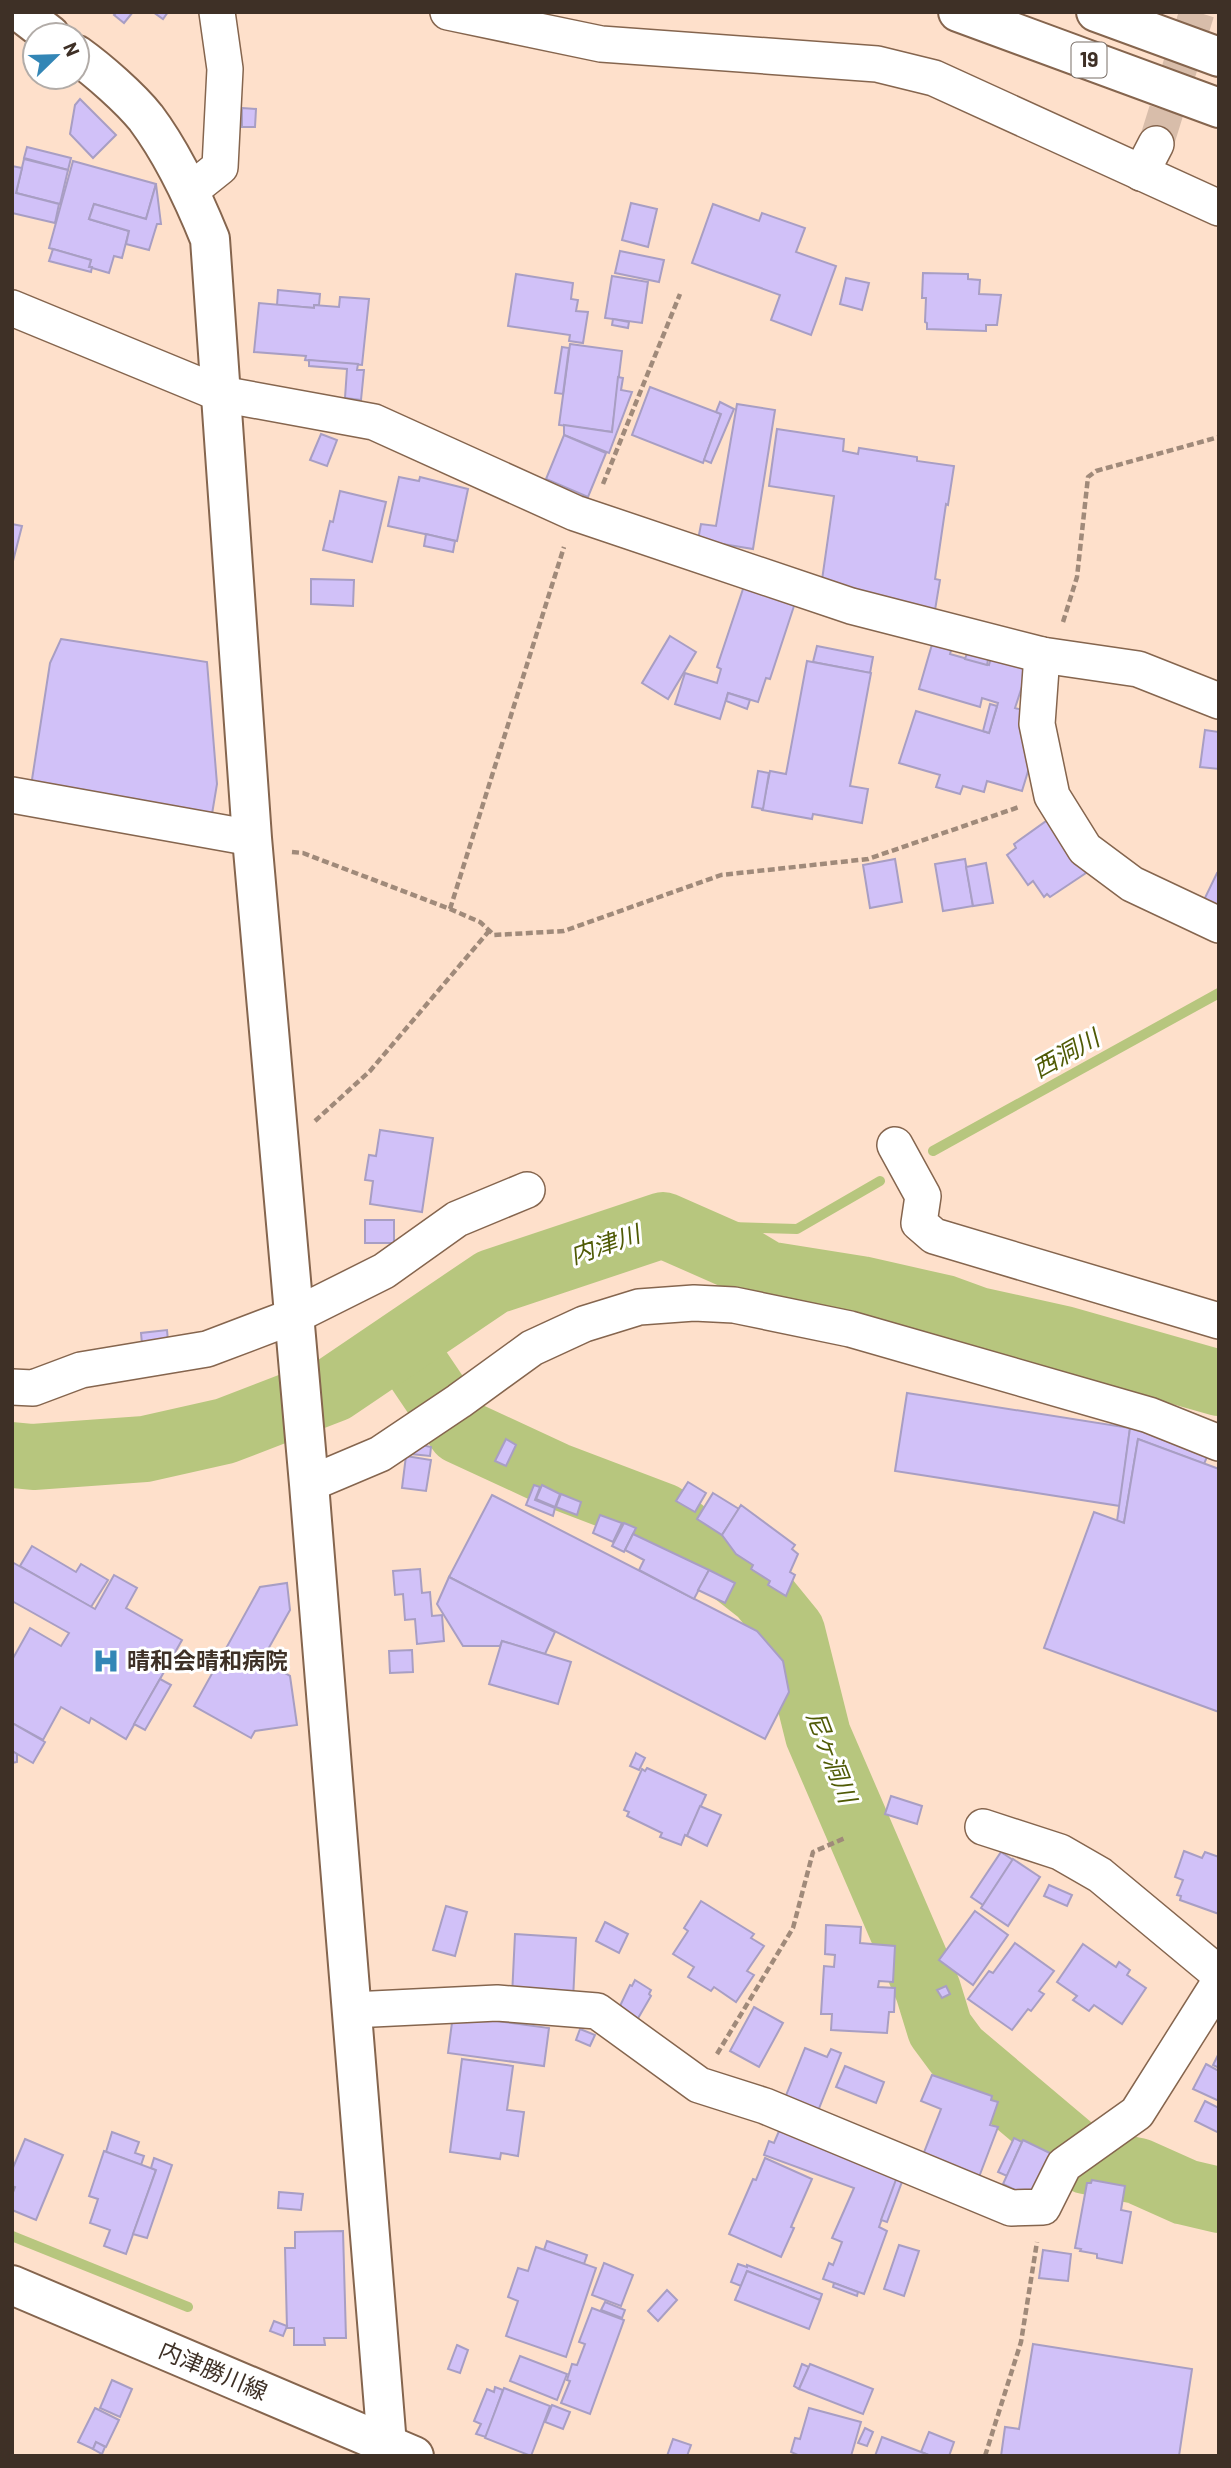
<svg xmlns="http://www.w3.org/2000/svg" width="1231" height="2468" font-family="Barlow,'Noto Sans JP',sans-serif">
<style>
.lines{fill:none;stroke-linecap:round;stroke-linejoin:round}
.stream{stroke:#b7c67e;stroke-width:10}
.river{stroke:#b7c67e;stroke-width:66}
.building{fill:#d1c1f8;stroke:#a89ec3;stroke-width:2}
.minor-tunnel{stroke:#d8bdaa;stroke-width:35;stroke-dasharray:35 18;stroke-linecap:butt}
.minor-casing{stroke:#85654e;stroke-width:38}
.tertiary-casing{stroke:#85654e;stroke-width:42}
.secondary-casing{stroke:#85654e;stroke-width:42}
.trunk-casing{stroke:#85654e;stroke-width:42}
.path{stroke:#a08a7a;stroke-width:4.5;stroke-dasharray:7 3.5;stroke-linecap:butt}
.minor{stroke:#fff;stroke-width:35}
.tertiary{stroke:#fff;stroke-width:38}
.secondary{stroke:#fff;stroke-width:38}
.trunk{stroke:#fff;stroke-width:38}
.labels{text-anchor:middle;stroke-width:6;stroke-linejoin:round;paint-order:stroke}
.shield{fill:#fff;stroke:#786e67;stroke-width:2}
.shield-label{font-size:21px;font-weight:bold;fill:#3e3026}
.poi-label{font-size:23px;font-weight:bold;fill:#3e3026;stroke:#fff;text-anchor:start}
.street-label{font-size:23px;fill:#3e3026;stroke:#fff}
.water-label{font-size:24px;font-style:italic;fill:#4f5a05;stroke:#fff}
</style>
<rect width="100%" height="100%" fill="#fee0cb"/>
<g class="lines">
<!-- stream -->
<g class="stream">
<path d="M933,1151L1219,993"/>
<path d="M663,1225L797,1229L880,1181"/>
<path d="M12,2236L188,2307"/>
</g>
<!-- river -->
<g class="river">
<path d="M402,1345L460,1431L555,1475L663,1516L761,1593L792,1631L818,1735L928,1990L940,2029L957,2052L1086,2161L1138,2171L1185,2192L1219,2200"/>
<path d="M12,1455L33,1457L145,1449L225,1431L334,1389L492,1282L663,1225L747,1262L767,1274L861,1289L945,1308L978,1320L1064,1339L1219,1383"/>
</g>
</g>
<!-- building -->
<g class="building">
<path d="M117,12H133L124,23L114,15Z"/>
<path d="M153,12H168L163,19Z"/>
<path d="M80,99L116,135L93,158L70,134L75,105Z"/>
<path d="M242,108L256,109L255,127H242Z"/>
<path d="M27,147L71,158L68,170L24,158Z"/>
<path d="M24,159L68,170L60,204L16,193Z"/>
<path d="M73,161L156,184L146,219L94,204L89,219L129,231L122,258L114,256L109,273L89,267L91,260L49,248Z"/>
<path d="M12,166L22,168L16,193L59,204L55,223L12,213Z"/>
<path d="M156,184L161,224H157L149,250L126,244L129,231L89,219L94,204L146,219Z"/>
<path d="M631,203L657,209L648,247L622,240Z"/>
<path d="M713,204L759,221L762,213L805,228L796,252L836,266L811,335L771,320L780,295L692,263Z"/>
<path d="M53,249L91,260L89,267H92L91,272L49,261Z"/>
<path d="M620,251L664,260L659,282L615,273Z"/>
<path d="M923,273L968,274V279L980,280L979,294L1001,295L997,325H986V331L927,329V323L925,322L926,298H922Z"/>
<path d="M516,274L573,283L571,299L578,300L576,311L588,312L583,343L569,341L570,335L508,326Z"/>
<path d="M612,276L648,282L642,323L605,318Z"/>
<path d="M846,278L869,283L862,310L840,304Z"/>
<path d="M278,290L320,294L319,305H314V308L277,305Z"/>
<path d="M340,297L369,299L362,365L305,360L306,356L254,352L259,303L314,308V305L339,307Z"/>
<path d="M613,319L629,322L628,328L612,325Z"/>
<path d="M570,344L622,351L612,432L559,425Z"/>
<path d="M562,347L569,348L563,394L555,393Z"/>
<path d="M309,360L358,364L357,370H364L361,400L345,398L347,369L309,366Z"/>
<path d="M618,377L623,378L621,390L632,392L609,453L564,435V425L612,432Z"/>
<path d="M650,387L721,414L703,463L632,435Z"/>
<path d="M720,402L734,409L711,463L704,460L721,414L716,412Z"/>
<path d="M737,404L775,410L753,549L698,540L701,524L716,526Z"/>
<path d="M777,429L844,439L843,451L858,454L859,448L917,457V461L954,466L948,505L946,504L935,579L940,580L935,610L821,587L834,496L769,486Z"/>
<path d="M321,434L337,440L327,466L310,460Z"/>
<path d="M564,435L606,453L588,497L546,479Z"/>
<path d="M399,477L419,481L420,477L468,489L457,541L388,526Z"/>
<path d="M340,491L386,502L372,562L323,550L330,521L333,522Z"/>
<path d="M12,524L22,526L12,565Z"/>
<path d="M426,534L455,541L453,552L424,546Z"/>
<path d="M311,579L354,580L353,606L311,604Z"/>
<path d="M744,586L795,603L770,679L766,678L758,702L728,693L720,719L675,704L685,673L717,683L721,669L717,667Z"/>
<path d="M670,636L696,652L668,699L642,683Z"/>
<path d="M61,639L207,662L217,784L212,814L31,786L50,663Z"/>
<path d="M933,641L952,647L950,654L989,665L991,657L1028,668L1015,708L1029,712V768L1022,791L987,781L984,792L963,786L960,794L936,787L940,775L899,763L916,711L989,733L998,703L982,698L980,707L919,689Z"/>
<path d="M817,646L873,657L870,673L813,662Z"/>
<path d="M968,650L989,655L987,665L965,659Z"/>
<path d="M807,661L871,673L850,786L868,789L862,823L813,814L812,819L762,810L770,771L786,774Z"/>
<path d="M728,693L750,700L747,709L726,701Z"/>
<path d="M990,704L997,706L989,733L983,731Z"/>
<path d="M1205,730L1219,732V769L1200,767Z"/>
<path d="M758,771L769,773L763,809L752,807Z"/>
<path d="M1049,819L1086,873L1050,897L1047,894L1044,897L1033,881L1028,885L1007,855L1016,848L1014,844Z"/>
<path d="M895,859L902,902L870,908L863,865Z"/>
<path d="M965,859L973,906L943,911L935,864Z"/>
<path d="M986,863L993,903L973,906L966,867Z"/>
<path d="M1217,873L1219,874V913L1202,904Z"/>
<path d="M380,1130L433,1138L422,1212L370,1204L373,1181L365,1180L369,1155L376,1156Z"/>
<rect x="365" y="1220" width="29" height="23"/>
<path d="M167,1330L168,1341L142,1344L141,1333Z"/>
<path d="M907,1393L1130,1428L1120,1506L895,1471Z"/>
<path d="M1130,1428L1146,1430L1209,1452L1204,1464L1138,1439L1124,1523L1117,1521Z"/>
<path d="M506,1439L516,1445L506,1466L495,1461Z"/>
<path d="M1138,1439L1219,1469V1712L1044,1648L1094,1512L1124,1523Z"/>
<path d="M412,1443L431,1447L430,1456L411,1454Z"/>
<path d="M406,1456L431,1460L426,1491L402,1488Z"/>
<path d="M688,1482L706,1493L695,1512L676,1501Z"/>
<path d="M534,1485L540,1487L535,1500L555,1508L553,1516L526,1505Z"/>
<path d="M542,1485L560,1494L555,1507L536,1499Z"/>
<path d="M713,1493L739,1509L722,1535L697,1519Z"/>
<path d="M561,1494L581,1502L577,1515L556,1507Z"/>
<path d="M492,1495L757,1631L783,1661L789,1692L765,1739L449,1577Z"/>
<path d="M741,1505L795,1545L792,1549L798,1554L790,1572L795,1575L786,1596L768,1585L770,1581L751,1569L753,1565L736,1554L722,1535Z"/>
<path d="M600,1515L622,1523L613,1542L593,1533Z"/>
<path d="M624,1523L636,1528L624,1552L612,1546Z"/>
<path d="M633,1534L709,1570L694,1599L639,1570L644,1560L625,1550Z"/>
<path d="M32,1546L76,1572L81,1564L108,1580L91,1607L20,1566Z"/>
<path d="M12,1562L95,1609L114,1575L137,1588L126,1608L182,1640L126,1739L91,1718L89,1723L61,1707L43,1740L12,1723V1660L30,1628L61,1646L69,1633L12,1601Z"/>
<path d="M420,1569L422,1593L430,1592L432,1616L442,1615L444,1641L417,1644L415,1619L405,1620L403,1594L395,1595L393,1571Z"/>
<path d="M709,1570L735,1583L725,1603L698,1590Z"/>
<path d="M449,1577L555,1632L545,1654L502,1641L500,1646H463L437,1604Z"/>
<path d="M287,1583L290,1610L262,1660L290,1676L297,1725L255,1731L251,1738L194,1706L260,1587Z"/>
<path d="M502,1641L571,1662L558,1704L489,1684Z"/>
<path d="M412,1650L413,1672L390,1673L389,1651Z"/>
<path d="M160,1679L171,1685L145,1730L134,1724Z"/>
<path d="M12,1723L45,1742L33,1763L12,1751Z"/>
<path d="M12,1751L17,1754V1762L12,1763Z"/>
<path d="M636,1753L645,1758L639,1770L630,1766Z"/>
<path d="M647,1768L706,1795L687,1836L685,1835L681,1845L660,1837L662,1833L627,1816L629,1812L624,1810L642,1769L645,1771Z"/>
<path d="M891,1796L922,1806L917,1824L885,1814Z"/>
<path d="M700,1806L721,1815L707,1846L687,1836Z"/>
<path d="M1184,1851L1202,1858L1205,1852L1219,1857V1914L1180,1900L1181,1896L1177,1895L1183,1880L1175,1877Z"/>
<path d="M1001,1852L1013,1860L983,1905L971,1897Z"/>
<path d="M1013,1859L1040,1877L1008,1926L981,1908Z"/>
<path d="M1049,1885L1072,1895L1067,1906L1044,1896Z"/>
<path d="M701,1901L754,1934L751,1938L764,1946L747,1971L754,1975L736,2002L714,1987L711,1991L688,1977L694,1967L673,1954L688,1931L684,1928Z"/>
<path d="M446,1906L467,1912L455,1956L433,1950Z"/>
<path d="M975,1911L1008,1935L973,1985L939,1960Z"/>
<path d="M605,1922L628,1934L619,1953L596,1941Z"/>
<path d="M826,1925L861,1927L860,1943L895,1946L893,1982L879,1981L878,1987L895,1988L894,2012H889L887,2033L831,2030L832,2014H821L824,1966L834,1967L835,1955L825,1954Z"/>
<path d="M515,1934L576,1938L573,2000L512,1996Z"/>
<path d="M1015,1943L1054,1971L1039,1991L1044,1994L1031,2011L1028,2009L1012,2030L968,1999L989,1971L993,1973Z"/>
<path d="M1083,1944L1116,1967L1119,1962L1130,1970L1127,1975L1146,1988L1122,2024L1094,2005L1089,2011L1073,2000L1077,1996L1057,1982Z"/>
<path d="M635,1980L651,1990L649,1994L651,1996L637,2020L619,2008L630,1985L632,1986Z"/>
<path d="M946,1986L950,1994L942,1998L937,1990Z"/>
<path d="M754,2007L783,2023L759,2067L730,2051Z"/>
<path d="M453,2015L549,2028L544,2066L448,2053Z"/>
<path d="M580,2029L595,2035L590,2046L576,2040Z"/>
<path d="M805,2048L827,2057L831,2049L841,2053L816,2116L783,2103Z"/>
<path d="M1219,2053V2068L1213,2065Z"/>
<path d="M462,2059L513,2066L507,2110L524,2112L518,2156L501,2153L500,2159L450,2152Z"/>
<path d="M1206,2064L1219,2071V2101L1193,2089Z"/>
<path d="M845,2066L884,2082L876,2103L836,2087Z"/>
<path d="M932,2075L992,2096L991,2100L998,2102L990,2125L998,2127L979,2177L923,2155L941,2109L921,2101Z"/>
<path d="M1205,2101L1219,2108V2133L1195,2121Z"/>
<path d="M779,2131L900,2170L879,2227L887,2231L864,2294L823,2279L829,2263L833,2265L842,2242L832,2238L854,2188L764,2155L769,2141L774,2143Z"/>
<path d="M112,2132L139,2142L135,2153L144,2156L141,2165L106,2152Z"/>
<path d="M1014,2138L1022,2142L1007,2176L998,2172Z"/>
<path d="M25,2139L63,2155L36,2220L12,2210V2195L15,2187L12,2186V2170Z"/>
<path d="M1023,2140L1056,2156L1036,2200L1003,2184Z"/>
<path d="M104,2151L156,2170L126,2254L104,2246L110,2230L90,2223L98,2199L89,2196Z"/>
<path d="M154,2158L172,2165L147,2238L133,2234L156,2170L151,2168Z"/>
<path d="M765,2158L812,2179L791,2227L794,2228L781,2257L729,2234L753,2179L756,2180Z"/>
<path d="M897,2177L903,2179L887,2222L881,2220Z"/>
<path d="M1092,2180L1125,2186L1121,2210L1131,2212L1122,2263L1097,2258V2254L1080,2251L1081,2249L1075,2248L1087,2183H1091Z"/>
<path d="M279,2192L303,2194L301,2210L278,2208Z"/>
<path d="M343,2231L346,2338H324L325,2345H294V2328H287L285,2248H295V2232Z"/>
<path d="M547,2241L587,2255L584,2264L544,2250Z"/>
<path d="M899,2245L919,2251L904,2296L884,2289Z"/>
<path d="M536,2247L596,2268L566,2357L506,2336L518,2301L508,2297L518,2268L528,2271Z"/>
<path d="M1043,2250L1071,2254L1068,2281L1039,2278Z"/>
<path d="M604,2263L633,2275L621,2306L592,2295Z"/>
<path d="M738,2264L747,2267V2265L822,2294L820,2300L747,2271L741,2286L731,2282Z"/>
<path d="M747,2271L820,2300L809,2329L735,2300Z"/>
<path d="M834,2283L858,2292L857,2296L833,2287Z"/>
<path d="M667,2290L677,2300L658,2321L648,2311Z"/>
<path d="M605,2302L625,2310L622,2318L601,2310Z"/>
<path d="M592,2308L624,2320L590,2414L561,2403L570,2381L567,2380L572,2364L577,2365L585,2344L579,2342Z"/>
<path d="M274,2321L287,2326L283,2336L270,2331Z"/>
<path d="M1033,2344L1192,2369L1179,2456H1001L1005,2427L1019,2429Z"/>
<path d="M457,2345L468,2350L460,2373L448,2369Z"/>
<path d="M520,2356L567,2374L557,2400L510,2381Z"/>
<path d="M802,2364L809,2367L799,2389L794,2386Z"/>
<path d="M810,2364L873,2389L863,2414L799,2389Z"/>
<path d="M112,2380L132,2389L120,2417L100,2408Z"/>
<path d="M495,2387L503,2390L486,2437L476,2434L481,2424L474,2421L487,2389L494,2392Z"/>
<path d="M504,2388L550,2406L531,2456L485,2438Z"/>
<path d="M552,2405L570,2412L563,2429L545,2422Z"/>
<path d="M95,2408L119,2420L106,2447L96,2442L93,2449L78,2442Z"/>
<path d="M809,2408L861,2422L851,2456H800L791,2452L795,2438L800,2439Z"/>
<path d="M865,2428L873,2432L867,2446L858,2443Z"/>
<path d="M929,2432L954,2442L949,2456H931L921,2452Z"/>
<path d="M882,2437L921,2452L931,2456H875Z"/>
<path d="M673,2439L691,2445L687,2456H667Z"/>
<path d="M96,2442L105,2447L102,2454L93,2449Z"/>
</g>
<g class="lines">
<!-- minor-tunnel -->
<path class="minor-tunnel" d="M1156,144L1197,12"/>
<!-- minor casing -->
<g class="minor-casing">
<g id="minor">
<path d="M448,12L601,44L877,64L934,78L1219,208"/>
<path d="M1141,173L1156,144"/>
<path d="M190,191L220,167L225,69L217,12"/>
<path d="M12,308L221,394L374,422L575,513L851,606L1042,655L1138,669L1219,701"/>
<path d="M1042,655L1037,724L1052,796L1085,849L1132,884L1219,925"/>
<path d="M12,795L252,838"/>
<path d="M895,1145L923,1196L919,1223L934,1236L1219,1321"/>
<path d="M12,1387L33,1388L81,1370L207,1349L294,1316L384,1271L457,1219L527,1190"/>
<path d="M309,1484L380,1454L459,1401L532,1348L584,1324L639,1307L694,1303L734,1305L850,1329L1149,1415L1219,1443"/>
<path d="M983,1827L1060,1852L1100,1875L1219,1974"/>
<path d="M352,2010L497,2003L597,2011L699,2085L765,2106L1011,2208L1043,2207L1064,2165L1137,2113L1219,1983"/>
</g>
</g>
<!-- tertiary casing -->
<g class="tertiary-casing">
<g id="tertiary">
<path d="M20,12L50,35"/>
<path d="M77,55C98,70 130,98 146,118C173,154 193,197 210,239L252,838L309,1484L387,2445"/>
</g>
</g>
<!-- secondary casing -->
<g class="secondary-casing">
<path id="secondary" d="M12,2285L414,2456"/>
</g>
<!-- trunk casing -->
<g class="trunk-casing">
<g id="trunk">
<path d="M958,12L1219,108"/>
<path d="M1096,12L1219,57"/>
</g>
</g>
<!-- path -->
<g class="path">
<path d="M603,484L680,294"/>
<path d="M1063,622L1077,577L1088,477L1096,471L1219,437"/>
<path d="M292,852L303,853L450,909L480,922L494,935L564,931L721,875L868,859L1019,807"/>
<path d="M450,909L564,547"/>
<path d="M315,1121L370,1071L489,931"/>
<path d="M717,2054L793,1928L813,1852L845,1838"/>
<path d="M985,2456L1021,2342L1037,2242"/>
</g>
<!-- minor -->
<use href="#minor" class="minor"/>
<!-- tertiary -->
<use href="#tertiary" class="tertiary"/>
<!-- secondary -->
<use href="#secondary" class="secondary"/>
<!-- trunk -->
<use href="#trunk" class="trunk"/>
</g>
<!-- icons -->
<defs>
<g id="hospital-bare" transform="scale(2.1)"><path d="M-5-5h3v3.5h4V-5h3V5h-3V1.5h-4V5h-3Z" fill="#3386b6" stroke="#fff" stroke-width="2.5" paint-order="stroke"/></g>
</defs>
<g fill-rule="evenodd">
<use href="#hospital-bare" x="106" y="1661"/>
</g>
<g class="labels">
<!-- shield labels -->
<rect class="shield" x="1071.5" y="42.5" width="35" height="35" rx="5"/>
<g class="shield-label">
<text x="1089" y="67">19</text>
</g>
<!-- poi labels -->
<g class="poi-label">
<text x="127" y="1669">晴和会晴和病院</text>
</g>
<!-- street labels -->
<g class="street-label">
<text transform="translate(213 2371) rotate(23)" y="8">内津勝川線</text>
</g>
<!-- water labels -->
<g class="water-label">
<text transform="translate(1066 1054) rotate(-29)" y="8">西洞川</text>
<text transform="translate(605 1245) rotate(-19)" y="8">内津川</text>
<text transform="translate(831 1757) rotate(69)" y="8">尼ヶ洞川</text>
</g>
</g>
<!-- border -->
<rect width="1231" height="2468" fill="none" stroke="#3e3026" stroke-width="28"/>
<!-- north arrow -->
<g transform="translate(56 56) rotate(67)"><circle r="33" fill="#ffffff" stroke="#b2aca8" stroke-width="2"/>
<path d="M0-5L12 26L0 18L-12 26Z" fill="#3386b6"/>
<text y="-10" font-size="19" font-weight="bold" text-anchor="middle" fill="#3e3026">N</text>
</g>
</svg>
